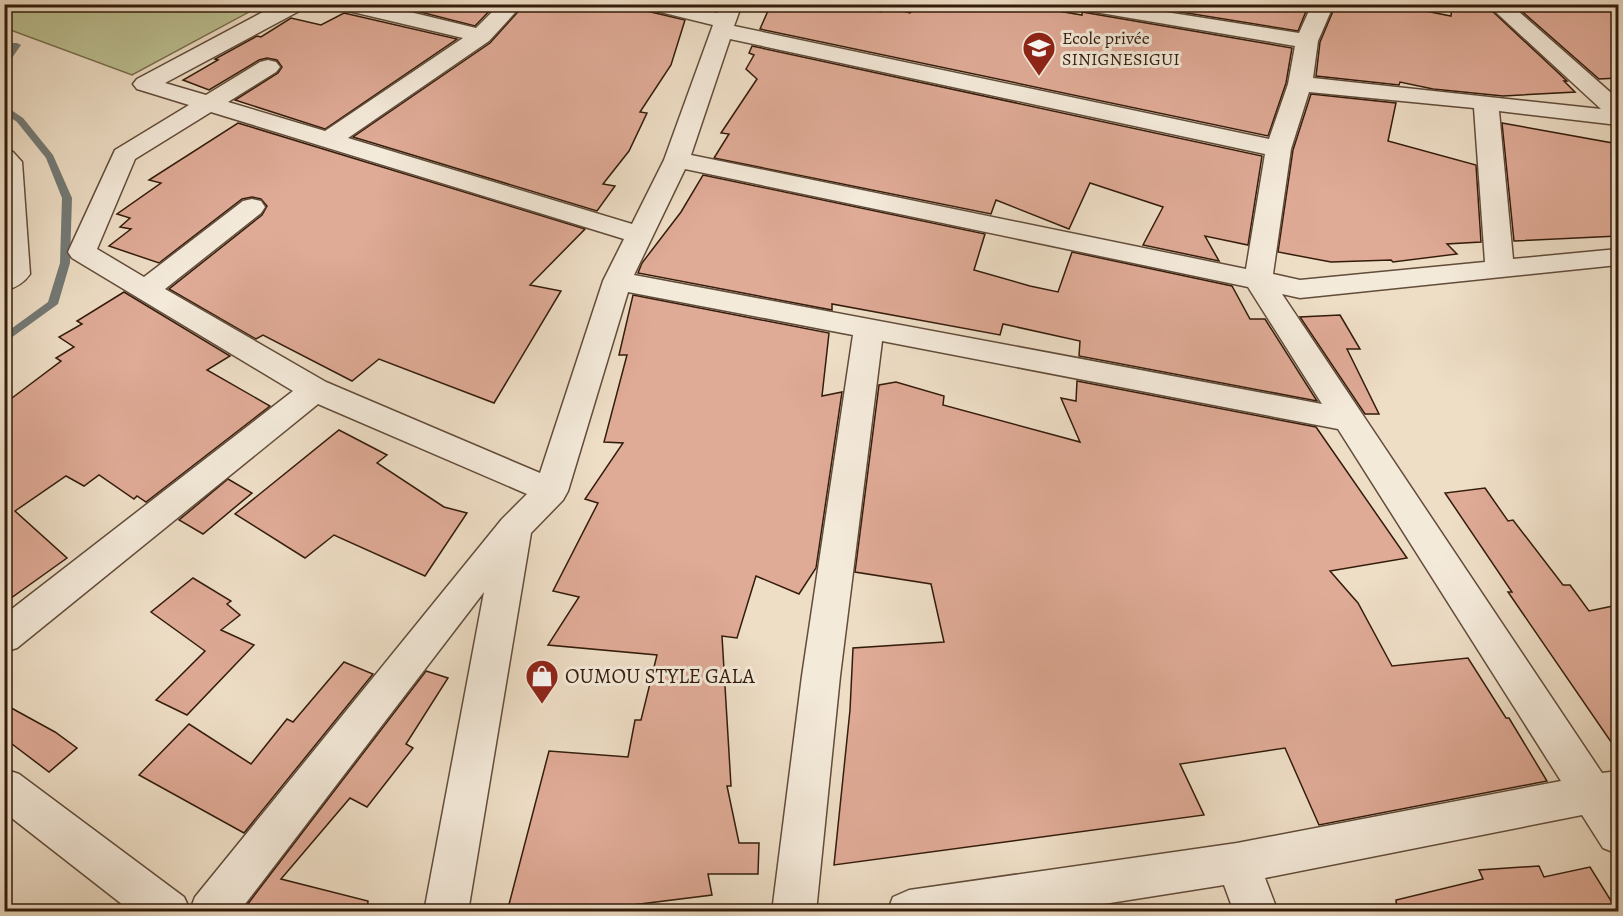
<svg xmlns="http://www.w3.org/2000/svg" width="1623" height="916" font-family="Alegreya,serif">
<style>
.green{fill:#bcc092;stroke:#786e4e;stroke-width:1.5}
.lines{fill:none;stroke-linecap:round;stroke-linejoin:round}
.stream{fill:#737a77;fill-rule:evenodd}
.building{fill:#dfaa96;stroke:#331c0b;stroke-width:1.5}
.minor-casing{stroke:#624c3a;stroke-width:3}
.minor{fill:#f4eada;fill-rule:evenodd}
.labels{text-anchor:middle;stroke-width:6;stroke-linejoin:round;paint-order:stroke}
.far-poi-label{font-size:18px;fill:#331c0b;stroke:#f4eada;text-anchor:start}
.poi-label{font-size:21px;fill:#331c0b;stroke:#f4eada;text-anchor:start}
</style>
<rect width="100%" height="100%" fill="#eedec6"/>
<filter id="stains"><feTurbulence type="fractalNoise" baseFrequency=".00333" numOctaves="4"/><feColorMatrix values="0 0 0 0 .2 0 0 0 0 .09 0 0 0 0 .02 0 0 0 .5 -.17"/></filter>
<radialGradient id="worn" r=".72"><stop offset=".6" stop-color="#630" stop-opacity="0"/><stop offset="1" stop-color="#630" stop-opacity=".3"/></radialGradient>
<!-- green -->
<path class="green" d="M15,4H262V5L132,75L5,28V9Z"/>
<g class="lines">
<!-- stream -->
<g class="stream">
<path d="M4,43H17L21,45L7,65H4V56L11,47H4Z"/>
<path d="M4,105L23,118L53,155L72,198L70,263L58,304L4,343V334L48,302L60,263L62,198L46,158L17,122L4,113Z"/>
</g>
</g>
<!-- building -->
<g class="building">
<path d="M389,4H496L475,26Z"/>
<path d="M525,4H644L647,11L685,20L671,65L640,112L647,113L629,151L603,184L615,186L597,211L353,137L490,43Z"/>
<path d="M771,4H853L881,12L887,7L910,13L918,4H1017L1082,15V12L1292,48L1286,83L1268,136L760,29Z"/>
<path d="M1175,4H1309L1298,31L1137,5Z"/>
<path d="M1336,4H1357L1394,11L1395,5L1451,16L1452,5L1490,9L1567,81H1564L1575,92L1503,96L1433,89L1400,82L1399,85L1316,76L1320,42Z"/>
<path d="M1591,4H1618V78L1599,79L1518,8Z"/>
<path d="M344,13L457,39L325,129L235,100L278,73L282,67L277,60L267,58L259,60L209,90L183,80L218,60L215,59L257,36L261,37L291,18L321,25Z"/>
<path d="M752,46L1262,156L1248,245L1205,236L1219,261L1143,245L1163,207L1090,183L1069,229L996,200L991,214L714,158L729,134L721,133L757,79L746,69L754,55L749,53Z"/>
<path d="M1311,94L1396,103L1388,141L1476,165L1481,242L1447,244L1457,254L1393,262L1391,260L1331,262L1278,252L1293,150Z"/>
<path d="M238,123L585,229L530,285L561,291L494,403L379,359L352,381L263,335L256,339L169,289L262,215L267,206L261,199L252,197L242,199L159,263L109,246L131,229L120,227L130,218L117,214L161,183L149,180Z"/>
<path d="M1502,123L1618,144V236L1514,241Z"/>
<path d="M703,175L985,234L974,270L1030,286L1058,292L1072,252L1232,286L1250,319H1265L1317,401L1079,356L1080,341L1003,324L1000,335L832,304V310L638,273L642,263L681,212Z"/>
<path d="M124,292L230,356L207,370L270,406L146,502L137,496L134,499L99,475L84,486L66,476L15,511L67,558L4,603V404L61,361L56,358L74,347L59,337L82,324L77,321Z"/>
<path d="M633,295L829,333L822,396L842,392L816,568L799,594L756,576L737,638L722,636L731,786H727L739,843H759L758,874H708L712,895L576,912H507L549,751L628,757L635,720H641L657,655L548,645L579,597L553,591L598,503L585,499L623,443L604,442L627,355H619Z"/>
<path d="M1340,315L1360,349H1347L1379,414H1365L1300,317Z"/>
<path d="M1077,381L1316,427L1407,558L1330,571L1358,603L1392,666L1468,658L1506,718H1509L1547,781L1319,825L1285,748L1180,764L1204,815L834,865L850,710L853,648L944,642L931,584L855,572L879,385L896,382L944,396L943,405L1080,442L1061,398L1076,401Z"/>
<path d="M339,430L387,455L377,463L444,507L467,513L425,576L334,535L305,558L235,514Z"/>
<path d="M228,479L252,493L203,534L179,520Z"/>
<path d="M1485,488L1508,521L1513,520L1563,585H1570L1589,611L1618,605V752L1508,592H1512L1445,493Z"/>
<path d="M193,578L231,601L227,604L240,615L221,630L254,645L187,715L156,700L205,651L151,612Z"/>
<path d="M344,662L373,674L244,833L139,775L189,724L251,764L287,719L293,722Z"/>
<path d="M426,671L448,678L406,744L413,748L367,807L350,798L281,879L368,901L367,912H284L259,905L255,910L247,905Z"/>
<path d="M4,704L55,732L77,748L49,772L4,738Z"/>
<path d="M1539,866L1544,877L1590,867L1618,912H1568L1566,910L1397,912L1396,900L1483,879L1479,870Z"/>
</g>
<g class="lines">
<!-- minor casing -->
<g class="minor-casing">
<g id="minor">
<path d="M278,4H305L303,9L165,83L206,95L260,62L268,60L276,62L280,67L276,72L228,102L325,131L463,38L340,9L338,4H377L476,28L500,4H523L489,41L348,138L632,224L664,160L713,25L648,9L646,4H683L717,13L720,4H742L734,26L1269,139L1288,84L1295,46L1077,9L1075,4H1135L1134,7L1299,33L1312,4H1334L1318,41L1313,78L1601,109L1487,4H1510L1618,99V125L1499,111L1513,259L1618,249V265L1300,298L1282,294L1602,773L1618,771V854L1603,848L1582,815L1265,878L1278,912H1234L1224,885L1053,912H887L893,897L909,890L1237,843L1561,781L1338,429L882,341L840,676L816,912H772L802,676L853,335L628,292L568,491L563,500L531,533L468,912H424L484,592L239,912H132L4,812V769L19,774L184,897L190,910L195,897L502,519L527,494L318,404L17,648L4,652V615L293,391L72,258L68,252L115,150L189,105L137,89L133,84L137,79ZM730,39L1265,154L1246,269L691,155ZM1309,92L1474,108L1485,262L1300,280L1273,274L1291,149ZM211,112L624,239L603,281L540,473L326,382L165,289L261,213L265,207L261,201L252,199L243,201L144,277L97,249L135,159ZM685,169L1248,287L1322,404L634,275Z"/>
<path d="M4,150L13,152L22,162L30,274C24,283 15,288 4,291Z"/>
</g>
</g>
<!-- minor -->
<use href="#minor" class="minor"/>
</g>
<!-- icons -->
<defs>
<g id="school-pin" transform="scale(1.725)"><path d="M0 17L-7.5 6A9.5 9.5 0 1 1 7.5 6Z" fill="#8f2418" stroke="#f4eada"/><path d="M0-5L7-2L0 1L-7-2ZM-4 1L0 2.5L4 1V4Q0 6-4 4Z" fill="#fff"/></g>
<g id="shop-pin" transform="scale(1.725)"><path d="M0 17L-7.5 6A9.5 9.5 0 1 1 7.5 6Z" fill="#8f2418" stroke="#f4eada"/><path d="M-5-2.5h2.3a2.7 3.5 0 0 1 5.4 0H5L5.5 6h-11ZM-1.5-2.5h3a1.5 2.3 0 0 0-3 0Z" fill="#fff"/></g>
</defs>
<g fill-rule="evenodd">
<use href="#school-pin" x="1039" y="48"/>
<use href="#shop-pin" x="542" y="676"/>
</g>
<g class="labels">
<!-- far-poi labels -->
<g class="far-poi-label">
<text x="1062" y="44">Ecole privée<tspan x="1062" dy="21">SINIGNESIGUI</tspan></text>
</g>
<!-- poi labels -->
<g class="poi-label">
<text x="565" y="683">OUMOU STYLE GALA</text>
</g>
</g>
<!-- margin -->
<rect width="1623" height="916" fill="none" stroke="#eedec6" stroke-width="24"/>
<rect x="6" y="6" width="1611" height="904" fill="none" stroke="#331c0b" stroke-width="3"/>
<rect x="12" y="12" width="1599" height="892" fill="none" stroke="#331c0b" stroke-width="1.5"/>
<rect width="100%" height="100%" filter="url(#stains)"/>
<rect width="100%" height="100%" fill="url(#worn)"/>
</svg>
